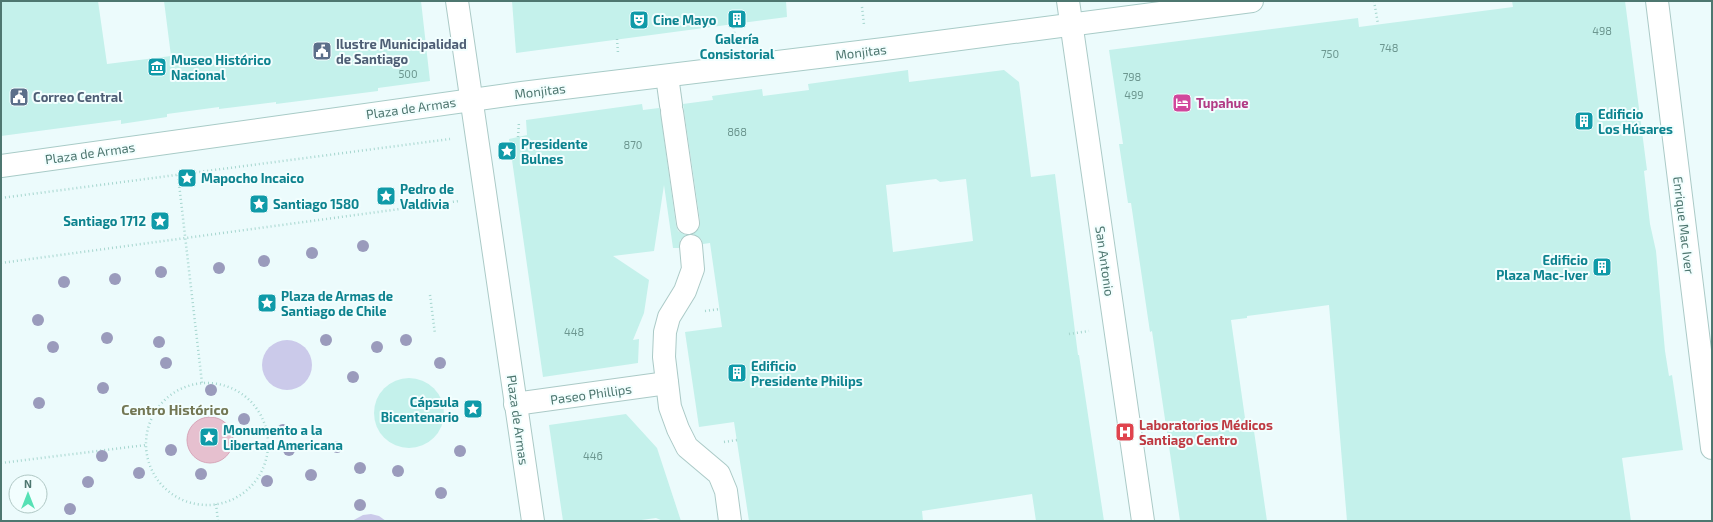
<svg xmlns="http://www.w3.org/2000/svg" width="1713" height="522" font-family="'Exo 2',sans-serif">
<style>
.green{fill:#cbcaea}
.water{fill:#e6c0cf;stroke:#d7a6b9}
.building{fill:#c4f1eb;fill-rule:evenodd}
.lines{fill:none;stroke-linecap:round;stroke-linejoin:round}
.pedestrian-casing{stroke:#abcac7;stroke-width:24}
.minor-casing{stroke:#abcac7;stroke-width:24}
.secondary-casing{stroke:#a8cbc7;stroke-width:24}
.path{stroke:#a6d6cf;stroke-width:2.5;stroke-dasharray:1 3;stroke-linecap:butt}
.pedestrian{stroke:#fff;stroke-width:22}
.minor{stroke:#fff;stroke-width:22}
.secondary{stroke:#fff;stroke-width:22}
.tree{fill:#9a9bbc}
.labels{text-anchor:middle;stroke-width:4;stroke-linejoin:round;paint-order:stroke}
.number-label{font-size:11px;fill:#6c968f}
.culture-label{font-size:13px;font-weight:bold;fill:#0d838f;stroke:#f2fefe;text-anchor:start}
.service-label{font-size:13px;font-weight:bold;fill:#4e5e75;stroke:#f2fefe;text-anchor:start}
.street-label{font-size:13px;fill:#4e7770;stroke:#f2fefe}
.hotel-label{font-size:13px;font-weight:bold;fill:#b23c85;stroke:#f2fefe;text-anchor:start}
.health-label{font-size:13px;font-weight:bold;fill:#be3a42;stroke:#f2fefe;text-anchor:start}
.neighbourhood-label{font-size:14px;font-weight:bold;fill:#737754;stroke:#f2fefe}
</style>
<rect width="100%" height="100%" fill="#ecfbfc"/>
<!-- green -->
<g class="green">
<circle cx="287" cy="365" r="25"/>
<path d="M371,514L379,516L386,521H352L363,515Z"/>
</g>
<!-- water -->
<circle class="water" cx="210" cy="440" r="23"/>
<!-- building -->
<g class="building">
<path d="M1,1H98L107,64L171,56L164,1H421L430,81L378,88V91L276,104V102L219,109V107L167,114V117L121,124V120L1,136Z"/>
<path d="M512,1H786L787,17L516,53Z"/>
<path d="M1512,1H1625L1647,170L1644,171L1650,224L1656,251L1665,351L1669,376L1672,375L1683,450L1622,458L1631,521H1347L1329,305L1247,316V318L1231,320L1247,432L1254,431L1267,521H1180L1152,331L1150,332L1131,203H1128L1119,144H1123L1109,50L1358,18L1359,27L1513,7Z"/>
<path d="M908,70L909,82L1004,70L1019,82L1031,177L1055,174L1078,355H1079L1104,521H1036L1032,494L922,511L923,521H749L734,422L699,427L685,332L722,327L710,243L703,244L701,239L693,234L699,228L700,221L683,104L713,100L712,96L762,89L763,96L809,90L808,84ZM936,179L940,182L966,179L973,241L893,252L886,185Z"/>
<path d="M642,104L643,110L659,108L660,110L676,225L678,231L686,235L680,240L679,248H673L664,185L654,251L613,256L649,280L644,313L633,340L639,339L638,363L543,377L509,139L527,135L526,120Z"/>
<circle cx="409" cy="413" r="35"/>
<path d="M626,414L657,448L681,521H663L656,518L634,521H563L549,425Z"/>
</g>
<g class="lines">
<!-- pedestrian casing -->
<g class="pedestrian-casing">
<g id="pedestrian">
<path d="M457,1L533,521"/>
<path d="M667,76L671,105"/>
<path d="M672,112L688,223"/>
<path d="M691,246L693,269L685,291L669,317L665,332L664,357L670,407L678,429L687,447L719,474L726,491L730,521"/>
<path d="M515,404L667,383"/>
</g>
</g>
<!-- minor casing -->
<g class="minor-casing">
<g id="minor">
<path d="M1068,1L1143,521"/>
<path d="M1657,1L1712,448"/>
</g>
</g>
<!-- secondary casing -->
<g class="secondary-casing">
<path id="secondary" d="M1,166L522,93L884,49L1252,1"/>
</g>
<!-- path -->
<g class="path">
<path d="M1374,1L1378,24"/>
<path d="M862,7L864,25"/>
<path d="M733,24L735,39"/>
<path d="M617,39L618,53"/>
<path d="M518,137L519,122"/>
<path d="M178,175L202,383"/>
<path d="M1,198L450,139"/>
<path d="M1,263L459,201"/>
<path d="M430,295L435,334"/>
<path d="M705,311L720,309"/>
<path d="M1069,334L1089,331"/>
<circle cx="207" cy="444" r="61"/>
<path d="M724,442L737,440"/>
<path d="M1,463L146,445"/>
<path d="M216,504L218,521"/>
</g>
<!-- pedestrian -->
<use href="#pedestrian" class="pedestrian"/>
<!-- minor -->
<use href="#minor" class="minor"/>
<!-- secondary -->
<use href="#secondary" class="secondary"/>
</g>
<!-- trees -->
<g class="tree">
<circle cx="363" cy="246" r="6"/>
<circle cx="312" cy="253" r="6"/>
<circle cx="264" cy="261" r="6"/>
<circle cx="219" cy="268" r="6"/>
<circle cx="161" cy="272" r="6"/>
<circle cx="115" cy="279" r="6"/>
<circle cx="64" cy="282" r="6"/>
<circle cx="38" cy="320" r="6"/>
<circle cx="107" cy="338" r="6"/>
<circle cx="326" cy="340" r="6"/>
<circle cx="406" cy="340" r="6"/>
<circle cx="159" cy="342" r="6"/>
<circle cx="53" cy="347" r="6"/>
<circle cx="377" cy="347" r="6"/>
<circle cx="166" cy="363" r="6"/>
<circle cx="440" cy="363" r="6"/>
<circle cx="353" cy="377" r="6"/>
<circle cx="103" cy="388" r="6"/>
<circle cx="211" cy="390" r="6"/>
<circle cx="39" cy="403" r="6"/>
<circle cx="244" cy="419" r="6"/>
<circle cx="283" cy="430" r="6"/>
<circle cx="337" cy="447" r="6"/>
<circle cx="171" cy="450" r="6"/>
<circle cx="289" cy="450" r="6"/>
<circle cx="460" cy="451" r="6"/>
<circle cx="102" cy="456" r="6"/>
<circle cx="360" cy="468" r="6"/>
<circle cx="398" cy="471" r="6"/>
<circle cx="139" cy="473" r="6"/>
<circle cx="201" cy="474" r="6"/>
<circle cx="311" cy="475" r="6"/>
<circle cx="267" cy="481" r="6"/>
<circle cx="88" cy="482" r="6"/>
<circle cx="441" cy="493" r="6"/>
<circle cx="360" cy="505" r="6"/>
<circle cx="70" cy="509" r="6"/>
</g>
<!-- icons -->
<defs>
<g id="building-square" transform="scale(1)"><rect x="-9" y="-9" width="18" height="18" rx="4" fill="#0f9aa8" stroke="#f2fefe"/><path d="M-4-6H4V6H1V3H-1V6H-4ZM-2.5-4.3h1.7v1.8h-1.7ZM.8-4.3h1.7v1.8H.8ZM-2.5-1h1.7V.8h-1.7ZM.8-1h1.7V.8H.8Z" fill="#fff"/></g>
<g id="theatre-square" transform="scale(1)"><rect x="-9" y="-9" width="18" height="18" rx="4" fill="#0f9aa8" stroke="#f2fefe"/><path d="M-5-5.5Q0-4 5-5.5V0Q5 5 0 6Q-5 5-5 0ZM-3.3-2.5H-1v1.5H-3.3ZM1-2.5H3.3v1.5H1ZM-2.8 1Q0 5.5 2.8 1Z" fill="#fff"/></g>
<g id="civic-square" transform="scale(1)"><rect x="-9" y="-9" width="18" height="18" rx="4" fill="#5c6f8a" stroke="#f2fefe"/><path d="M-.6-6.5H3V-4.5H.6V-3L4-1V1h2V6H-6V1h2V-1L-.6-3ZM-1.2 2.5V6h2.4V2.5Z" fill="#fff"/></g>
<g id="museum-square" transform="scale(1)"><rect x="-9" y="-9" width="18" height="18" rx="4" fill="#0f9aa8" stroke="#f2fefe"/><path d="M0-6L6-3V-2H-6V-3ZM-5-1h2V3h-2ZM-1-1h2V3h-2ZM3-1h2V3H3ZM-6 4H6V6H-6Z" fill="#fff"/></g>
<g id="hotel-square" transform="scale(1)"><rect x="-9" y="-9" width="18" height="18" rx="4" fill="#d1479c" stroke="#f2fefe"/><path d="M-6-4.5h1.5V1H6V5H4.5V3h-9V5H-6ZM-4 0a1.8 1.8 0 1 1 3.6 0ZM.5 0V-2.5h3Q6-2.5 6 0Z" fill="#fff"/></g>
<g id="sight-square" transform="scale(1)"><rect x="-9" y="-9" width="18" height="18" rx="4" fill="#0f9aa8" stroke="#f2fefe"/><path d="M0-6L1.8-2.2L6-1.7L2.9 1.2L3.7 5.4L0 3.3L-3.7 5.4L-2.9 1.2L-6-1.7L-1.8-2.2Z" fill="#fff"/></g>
<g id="hospital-square" transform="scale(1)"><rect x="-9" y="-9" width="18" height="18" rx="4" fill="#e0444e" stroke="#f2fefe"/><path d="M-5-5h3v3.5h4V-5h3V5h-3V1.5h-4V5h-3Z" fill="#fff"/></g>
</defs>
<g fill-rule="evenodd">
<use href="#building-square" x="737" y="19"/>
<use href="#theatre-square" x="639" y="20"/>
<use href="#civic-square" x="322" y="51"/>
<use href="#museum-square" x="157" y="67"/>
<use href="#civic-square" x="19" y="97"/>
<use href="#hotel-square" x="1182" y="103"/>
<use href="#building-square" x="1584" y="121"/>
<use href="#sight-square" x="507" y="151"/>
<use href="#sight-square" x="187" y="178"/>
<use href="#sight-square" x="386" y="196"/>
<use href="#sight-square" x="259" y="204"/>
<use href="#sight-square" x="160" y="221"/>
<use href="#building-square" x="1602" y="267"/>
<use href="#sight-square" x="267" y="303"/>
<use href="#building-square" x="737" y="373"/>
<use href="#sight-square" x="473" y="409"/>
<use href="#hospital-square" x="1125" y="432"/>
<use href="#sight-square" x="209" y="437"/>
</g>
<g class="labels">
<!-- number labels -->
<g class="number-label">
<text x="1602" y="35">498</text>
<text x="1389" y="52">748</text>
<text x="1330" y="58">750</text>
<text x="408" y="78">500</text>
<text x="1132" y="81">798</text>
<text x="1134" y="99">499</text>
<text x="737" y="136">868</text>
<text x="633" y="149">870</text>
<text x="574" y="336">448</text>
<text x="593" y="460">446</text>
</g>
<!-- culture labels -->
<g class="culture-label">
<text x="653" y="25">Cine Mayo</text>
<text x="737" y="44" text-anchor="middle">Galería<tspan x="737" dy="15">Consistorial</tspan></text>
<text x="171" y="65">Museo Histórico<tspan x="171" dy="15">Nacional</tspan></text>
<text x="1598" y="119">Edificio<tspan x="1598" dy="15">Los Húsares</tspan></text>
<text x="521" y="149">Presidente<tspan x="521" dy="15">Bulnes</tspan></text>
<text x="201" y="183">Mapocho Incaico</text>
<text x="400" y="194">Pedro de<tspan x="400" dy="15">Valdivia</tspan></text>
<text x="273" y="209">Santiago 1580</text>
<text x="146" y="226" text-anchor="end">Santiago 1712</text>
<text x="1588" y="265" text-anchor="end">Edificio<tspan x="1588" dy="15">Plaza Mac-Iver</tspan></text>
<text x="281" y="301">Plaza de Armas de<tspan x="281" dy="15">Santiago de Chile</tspan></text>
<text x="751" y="371">Edificio<tspan x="751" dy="15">Presidente Philips</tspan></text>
<text x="459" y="407" text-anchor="end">Cápsula<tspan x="459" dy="15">Bicentenario</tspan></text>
<text x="223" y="435">Monumento a la<tspan x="223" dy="15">Libertad Americana</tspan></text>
</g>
<!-- service labels -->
<g class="service-label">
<text x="336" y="49">Ilustre Municipalidad<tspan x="336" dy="15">de Santiago</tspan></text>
<text x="33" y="102">Correo Central</text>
</g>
<!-- street labels -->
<g class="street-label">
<text transform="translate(861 52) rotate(-7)" y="5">Monjitas</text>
<text transform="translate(540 91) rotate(-7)" y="5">Monjitas</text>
<text transform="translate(411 108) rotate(-8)" y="5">Plaza de Armas</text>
<text transform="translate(90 153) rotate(-8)" y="5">Plaza de Armas</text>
<text transform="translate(1684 225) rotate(83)" y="5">Enrique Mac Iver</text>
<text transform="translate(1105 261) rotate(82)" y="5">San Antonio</text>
<text transform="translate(591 394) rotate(-8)" y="5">Paseo Phillips</text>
<text transform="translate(518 420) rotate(82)" y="5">Plaza de Armas</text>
</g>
<!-- hotel labels -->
<g class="hotel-label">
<text x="1196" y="108">Tupahue</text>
</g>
<!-- health labels -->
<g class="health-label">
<text x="1139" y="430">Laboratorios Médicos<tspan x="1139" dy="15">Santiago Centro</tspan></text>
</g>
<!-- neighbourhood labels -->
<g class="neighbourhood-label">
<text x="175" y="415">Centro Histórico</text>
</g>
</g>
<!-- border -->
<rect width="1713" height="522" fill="none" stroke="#4e7770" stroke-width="4"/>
<!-- north arrow -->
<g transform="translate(28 494)"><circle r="19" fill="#f2fefe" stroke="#b0c8c5"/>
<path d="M0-3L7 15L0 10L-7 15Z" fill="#56e1b5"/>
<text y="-6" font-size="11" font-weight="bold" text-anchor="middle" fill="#4e7770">N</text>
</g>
</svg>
